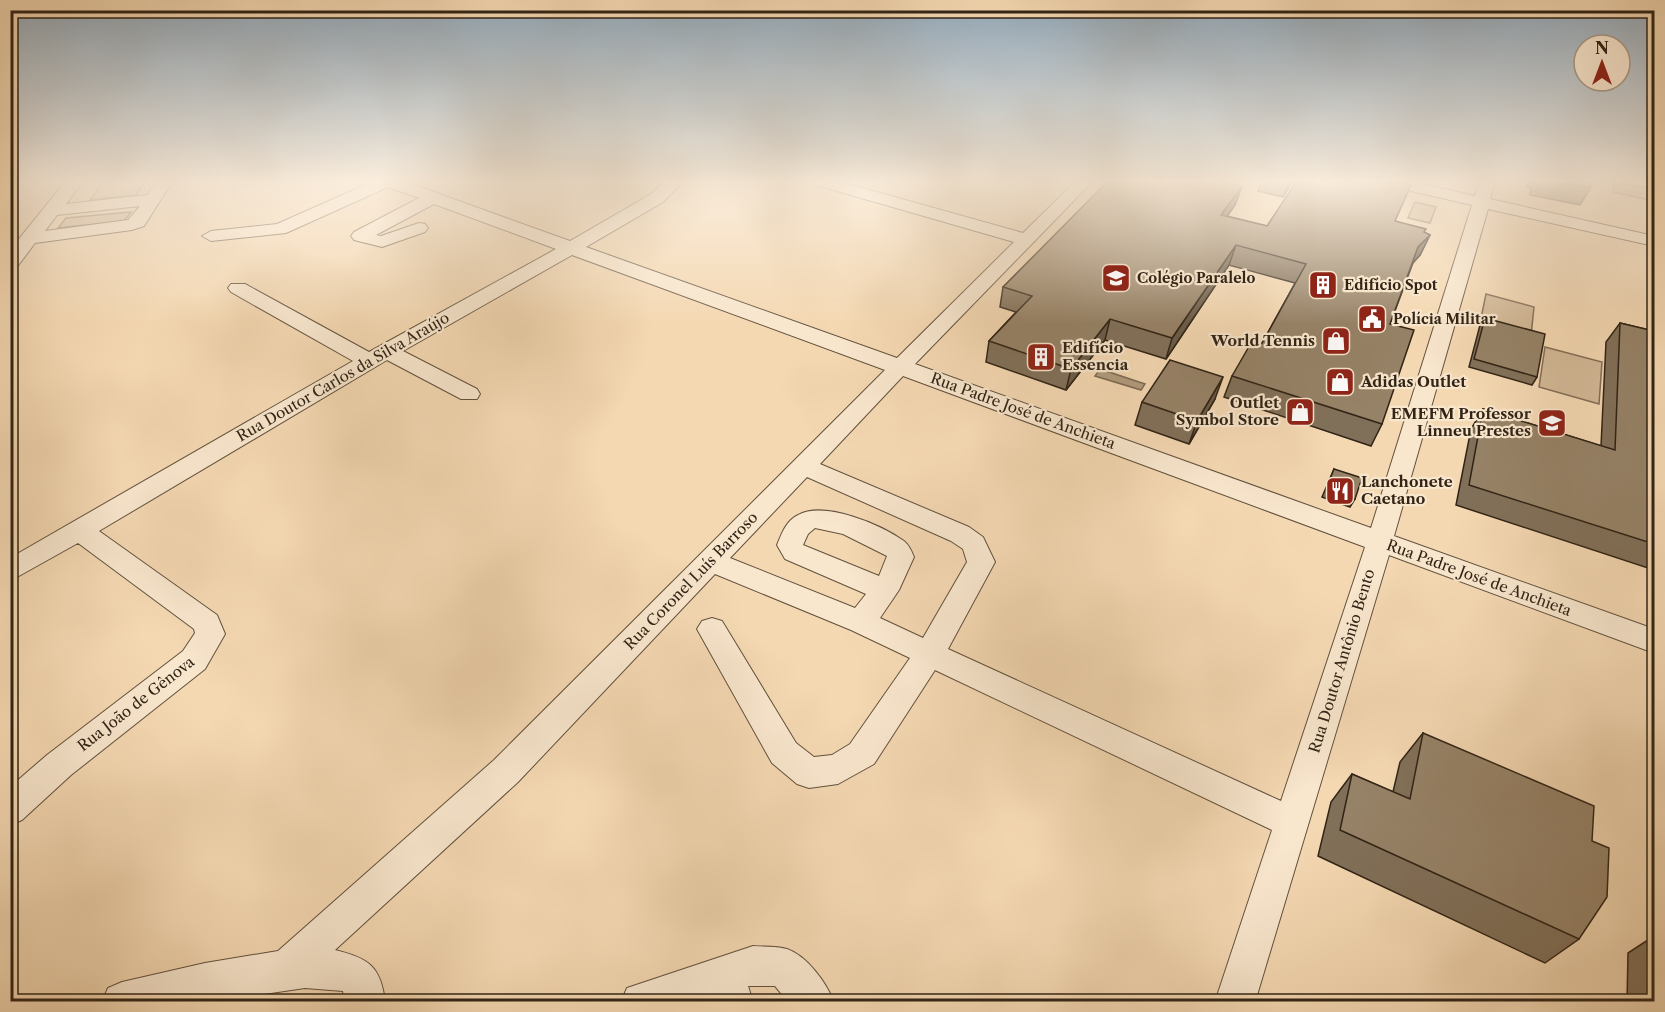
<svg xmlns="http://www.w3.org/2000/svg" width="1665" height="1012" font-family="'Libre Caslon Text',serif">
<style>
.green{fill:#d3b997;stroke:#826e56;stroke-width:1.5}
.water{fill:#b29b7d;stroke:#7e6b54;stroke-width:1.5}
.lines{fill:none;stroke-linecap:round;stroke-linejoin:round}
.minor-casing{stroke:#62513d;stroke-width:2}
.minor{fill:#f8e6cd;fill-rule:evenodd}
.wall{fill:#817059;stroke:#312416;stroke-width:1.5}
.shaded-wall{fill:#695b48;stroke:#312416;stroke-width:1.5}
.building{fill:#968267;stroke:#312416;stroke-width:1.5}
.labels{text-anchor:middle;stroke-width:4.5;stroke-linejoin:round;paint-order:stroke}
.far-poi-label{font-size:14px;font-weight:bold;fill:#312416;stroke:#f8e6cd;text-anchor:start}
.poi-label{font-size:15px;font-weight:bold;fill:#312416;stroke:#f8e6cd;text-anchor:end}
.street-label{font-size:15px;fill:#312416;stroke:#f8e6cd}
</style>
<rect width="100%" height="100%" fill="#f4d8b2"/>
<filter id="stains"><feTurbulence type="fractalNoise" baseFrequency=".00333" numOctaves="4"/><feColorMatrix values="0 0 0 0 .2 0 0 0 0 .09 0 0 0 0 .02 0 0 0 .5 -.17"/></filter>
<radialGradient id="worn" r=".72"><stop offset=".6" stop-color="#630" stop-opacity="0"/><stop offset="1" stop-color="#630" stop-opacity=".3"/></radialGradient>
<!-- green -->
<g class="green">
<path d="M103,182H145L136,195L90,200Z"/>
<path d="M1614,182L1654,189V201L1613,192Z"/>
<path d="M1415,202L1436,207L1430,223L1408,218Z"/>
<path d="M131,212L124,221L58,228L66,218Z"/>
<path d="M1486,294L1534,307L1531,336L1480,323Z"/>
<path d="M1545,347L1602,362L1599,404L1539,387Z"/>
</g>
<!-- water -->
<path class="water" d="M1100,369L1145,384L1141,390L1095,376Z"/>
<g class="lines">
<!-- minor casing -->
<g class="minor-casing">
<g id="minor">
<path d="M65,182H82L66,204L147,195L156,182H172L144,226L132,230L35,243L17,267L10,268V250ZM140,206L128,220L45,231L57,215Z"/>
<path d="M372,182H406L570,241L651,194L664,182H682L663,202L586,247L897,358L1014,242L816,185L814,182H841L1023,233L1075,182H1092L915,364L1371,528L1472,205L1385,185L1383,182H1414L1475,196L1479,182H1495L1490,199L1654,236V246L1488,209L1394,536L1654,629V653L1389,555L1255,1002H1215L1272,830L935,670L874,764L838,784L809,788L797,784L772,763L697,629L702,621L712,618L722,621L796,743L814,757L832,755L850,744L910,658L851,630L715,574L518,782L335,950C368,958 381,966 385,1002H345L343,991L305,988L211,1002H102L108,988L122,982L205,963L278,951L494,760L885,370L572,255L403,351L477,389L480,394L477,399H461L387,360L99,531L217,615L225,634L205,669L71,775L22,820L10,825V787L47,755L183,651L195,633L194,629L78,543L10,581V558L353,361L231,292L228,288L231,284H245L369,352L556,249L434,204L376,235L381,236L419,223L425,224L428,228L425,232L382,247L354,240L351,236L354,232L419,198L388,187L286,233L211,241L202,236L211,231L277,224ZM903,376L1365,547L1281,801L948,649L995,562L983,537L969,527L820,464ZM807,477L951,541L963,549L967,562L923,638L880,618L899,590L914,557C912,552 909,545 904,541C882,525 824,500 798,515C786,521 782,533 777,545L785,559L866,594L855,608L730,558ZM815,528L843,534L887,556L879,576L803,545L808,534Z"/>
<path d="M753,946C764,947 776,946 787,949C807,956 826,982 834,1002H788L775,986H748L753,1002H713L712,998L702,1002H621L627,988Z"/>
</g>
</g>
<!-- minor -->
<use href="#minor" class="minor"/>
</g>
<!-- wall -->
<g class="wall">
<path d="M1261,182H1292L1283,197L1258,191Z"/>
<path d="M1528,182H1594L1580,205L1530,195L1531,188L1527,187Z"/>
<path d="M1242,186L1235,205L1227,216L1267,226L1395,221L1430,235L1420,255L1413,263L1390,324L1382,424L1371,446L1224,397L1232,376L1261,345L1295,283L1229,265L1166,359L1105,340L1066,390L986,362L989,341L1016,312L1000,307L1003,287Z"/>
<path d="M1485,318L1537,377L1532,385L1469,367L1480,325Z"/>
<path d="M1620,323L1654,331V570L1456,505L1471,429L1483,409L1601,446L1606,342Z"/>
<path d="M1215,399L1189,444L1135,425L1142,402Z"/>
<path d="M1334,469L1355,499L1350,507L1322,497Z"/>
<path d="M1423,733L1579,939L1545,963L1318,856L1331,802L1352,774L1393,792L1400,762Z"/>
<path d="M1654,936V1002H1627L1628,953Z"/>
</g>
<!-- shaded-wall -->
<g class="shaded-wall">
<path d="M1289,182H1292L1283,197Z"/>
<path d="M1242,186L1235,205L1215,234L1221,215Z"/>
<path d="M1430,235L1420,255L1409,267L1418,247Z"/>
<path d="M1236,245L1229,265L1166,359L1172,338Z"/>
<path d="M1110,319L1105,340L1066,390L1071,369Z"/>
<path d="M1223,377L1215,399L1189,444L1197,421Z"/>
</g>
<!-- building -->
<g class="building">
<path d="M1107,182H1223L1242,186L1221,215L1267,226L1296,182H1396L1411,185L1395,221L1426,229L1424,232L1430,235L1418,247L1390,324L1414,330L1382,424L1232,376L1251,343L1261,345L1306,264L1236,245L1172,338L1110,319L1071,369L989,341L1032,296L1003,287Z"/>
<path d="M1564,182H1591L1590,188Z"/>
<path d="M1485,318L1545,334L1537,377L1474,359Z"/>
<path d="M1620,323L1654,331V544L1469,485L1483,409L1615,450Z"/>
<path d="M1170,360L1223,377L1197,421L1142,402Z"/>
<path d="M1334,469L1362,478L1355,499L1326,489Z"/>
<path d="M1423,733L1594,806L1592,841L1609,848L1607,897L1579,939L1340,830L1352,774L1410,799Z"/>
</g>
<!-- sky -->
<linearGradient id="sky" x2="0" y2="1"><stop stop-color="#92aabd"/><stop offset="0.56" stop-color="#faeddc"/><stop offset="1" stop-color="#faeddc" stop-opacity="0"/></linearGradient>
<rect width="1665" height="324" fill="url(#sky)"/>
<!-- icons -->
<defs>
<g id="school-square" transform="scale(1.5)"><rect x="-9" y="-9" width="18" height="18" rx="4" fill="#8f2418" stroke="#f8e6cd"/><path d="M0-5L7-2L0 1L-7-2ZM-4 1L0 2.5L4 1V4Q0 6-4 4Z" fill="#fff"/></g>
<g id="building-square" transform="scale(1.5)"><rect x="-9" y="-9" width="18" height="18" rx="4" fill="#8f2418" stroke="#f8e6cd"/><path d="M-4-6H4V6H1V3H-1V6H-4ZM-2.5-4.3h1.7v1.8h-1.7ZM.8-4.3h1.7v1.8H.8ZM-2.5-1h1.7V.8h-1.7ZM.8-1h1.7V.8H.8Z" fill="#fff"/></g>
<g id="civic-square" transform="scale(1.5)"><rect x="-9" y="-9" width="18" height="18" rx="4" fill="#8f2418" stroke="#f8e6cd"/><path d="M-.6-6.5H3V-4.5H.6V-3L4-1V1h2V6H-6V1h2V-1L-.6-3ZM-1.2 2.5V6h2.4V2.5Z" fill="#fff"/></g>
<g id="shop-square" transform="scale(1.5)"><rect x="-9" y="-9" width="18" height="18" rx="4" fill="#8f2418" stroke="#f8e6cd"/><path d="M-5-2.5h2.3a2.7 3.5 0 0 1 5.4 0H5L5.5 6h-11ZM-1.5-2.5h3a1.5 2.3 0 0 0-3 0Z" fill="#fff"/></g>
<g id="restaurant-square" transform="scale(1.5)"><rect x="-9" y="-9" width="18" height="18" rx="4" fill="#8f2418" stroke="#f8e6cd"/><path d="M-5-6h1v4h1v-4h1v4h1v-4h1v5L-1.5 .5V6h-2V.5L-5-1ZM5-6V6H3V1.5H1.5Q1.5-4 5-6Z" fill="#fff"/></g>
</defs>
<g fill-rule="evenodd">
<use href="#school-square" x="1116" y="278"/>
<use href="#building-square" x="1323" y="285"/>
<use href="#civic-square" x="1372" y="319"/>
<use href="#shop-square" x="1336" y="341"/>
<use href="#building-square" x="1041" y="357"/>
<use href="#shop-square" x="1340" y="382"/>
<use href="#shop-square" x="1300" y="412"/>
<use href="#school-square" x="1552" y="423"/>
<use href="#restaurant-square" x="1340" y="491"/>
</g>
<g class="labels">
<!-- far-poi labels -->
<g class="far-poi-label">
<text x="1137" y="283">Colégio Paralelo</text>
<text x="1344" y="290">Edifício Spot</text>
<text x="1393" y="324">Polícia Militar</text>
</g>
<!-- poi labels -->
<g class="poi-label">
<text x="1315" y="346">World Tennis</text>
<text x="1062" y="353" text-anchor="start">Edifício<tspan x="1062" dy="17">Essencia</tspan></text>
<text x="1361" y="387" text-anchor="start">Adidas Outlet</text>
<text x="1279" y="408">Outlet<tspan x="1279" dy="17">Symbol Store</tspan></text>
<text x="1531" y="419">EMEFM Professor<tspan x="1531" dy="17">Linneu Prestes</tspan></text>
<text x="1361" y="487" text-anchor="start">Lanchonete<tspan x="1361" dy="17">Caetano</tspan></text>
</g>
<!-- street labels -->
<g class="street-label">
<text transform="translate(343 377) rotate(-30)" y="5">Rua Doutor Carlos da Silva Araújo</text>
<text transform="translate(1023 411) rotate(20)" y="5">Rua Padre José de Anchieta</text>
<text transform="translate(1479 578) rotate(20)" y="5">Rua Padre José de Anchieta</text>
<text transform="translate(691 581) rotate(-46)" y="5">Rua Coronel Luís Barroso</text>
<text transform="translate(1342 661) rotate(-73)" y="5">Rua Doutor Antônio Bento</text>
<text transform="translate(136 704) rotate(-38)" y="5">Rua João de Gênova</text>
</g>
</g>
<!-- margin -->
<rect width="1665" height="1012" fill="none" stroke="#f4d8b2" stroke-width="36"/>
<rect x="12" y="12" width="1641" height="988" fill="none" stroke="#312416" stroke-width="3"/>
<rect x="18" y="18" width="1629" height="976" fill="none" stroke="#312416" stroke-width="1.5"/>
<!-- north arrow -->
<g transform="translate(1602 63)"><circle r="28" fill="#f8e6cd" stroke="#a89884" stroke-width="1.5"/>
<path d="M0-4.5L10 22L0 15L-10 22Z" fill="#8f2418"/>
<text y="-9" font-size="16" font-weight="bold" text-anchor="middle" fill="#312416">N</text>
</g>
<rect width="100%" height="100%" filter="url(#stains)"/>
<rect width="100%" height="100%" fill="url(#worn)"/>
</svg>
